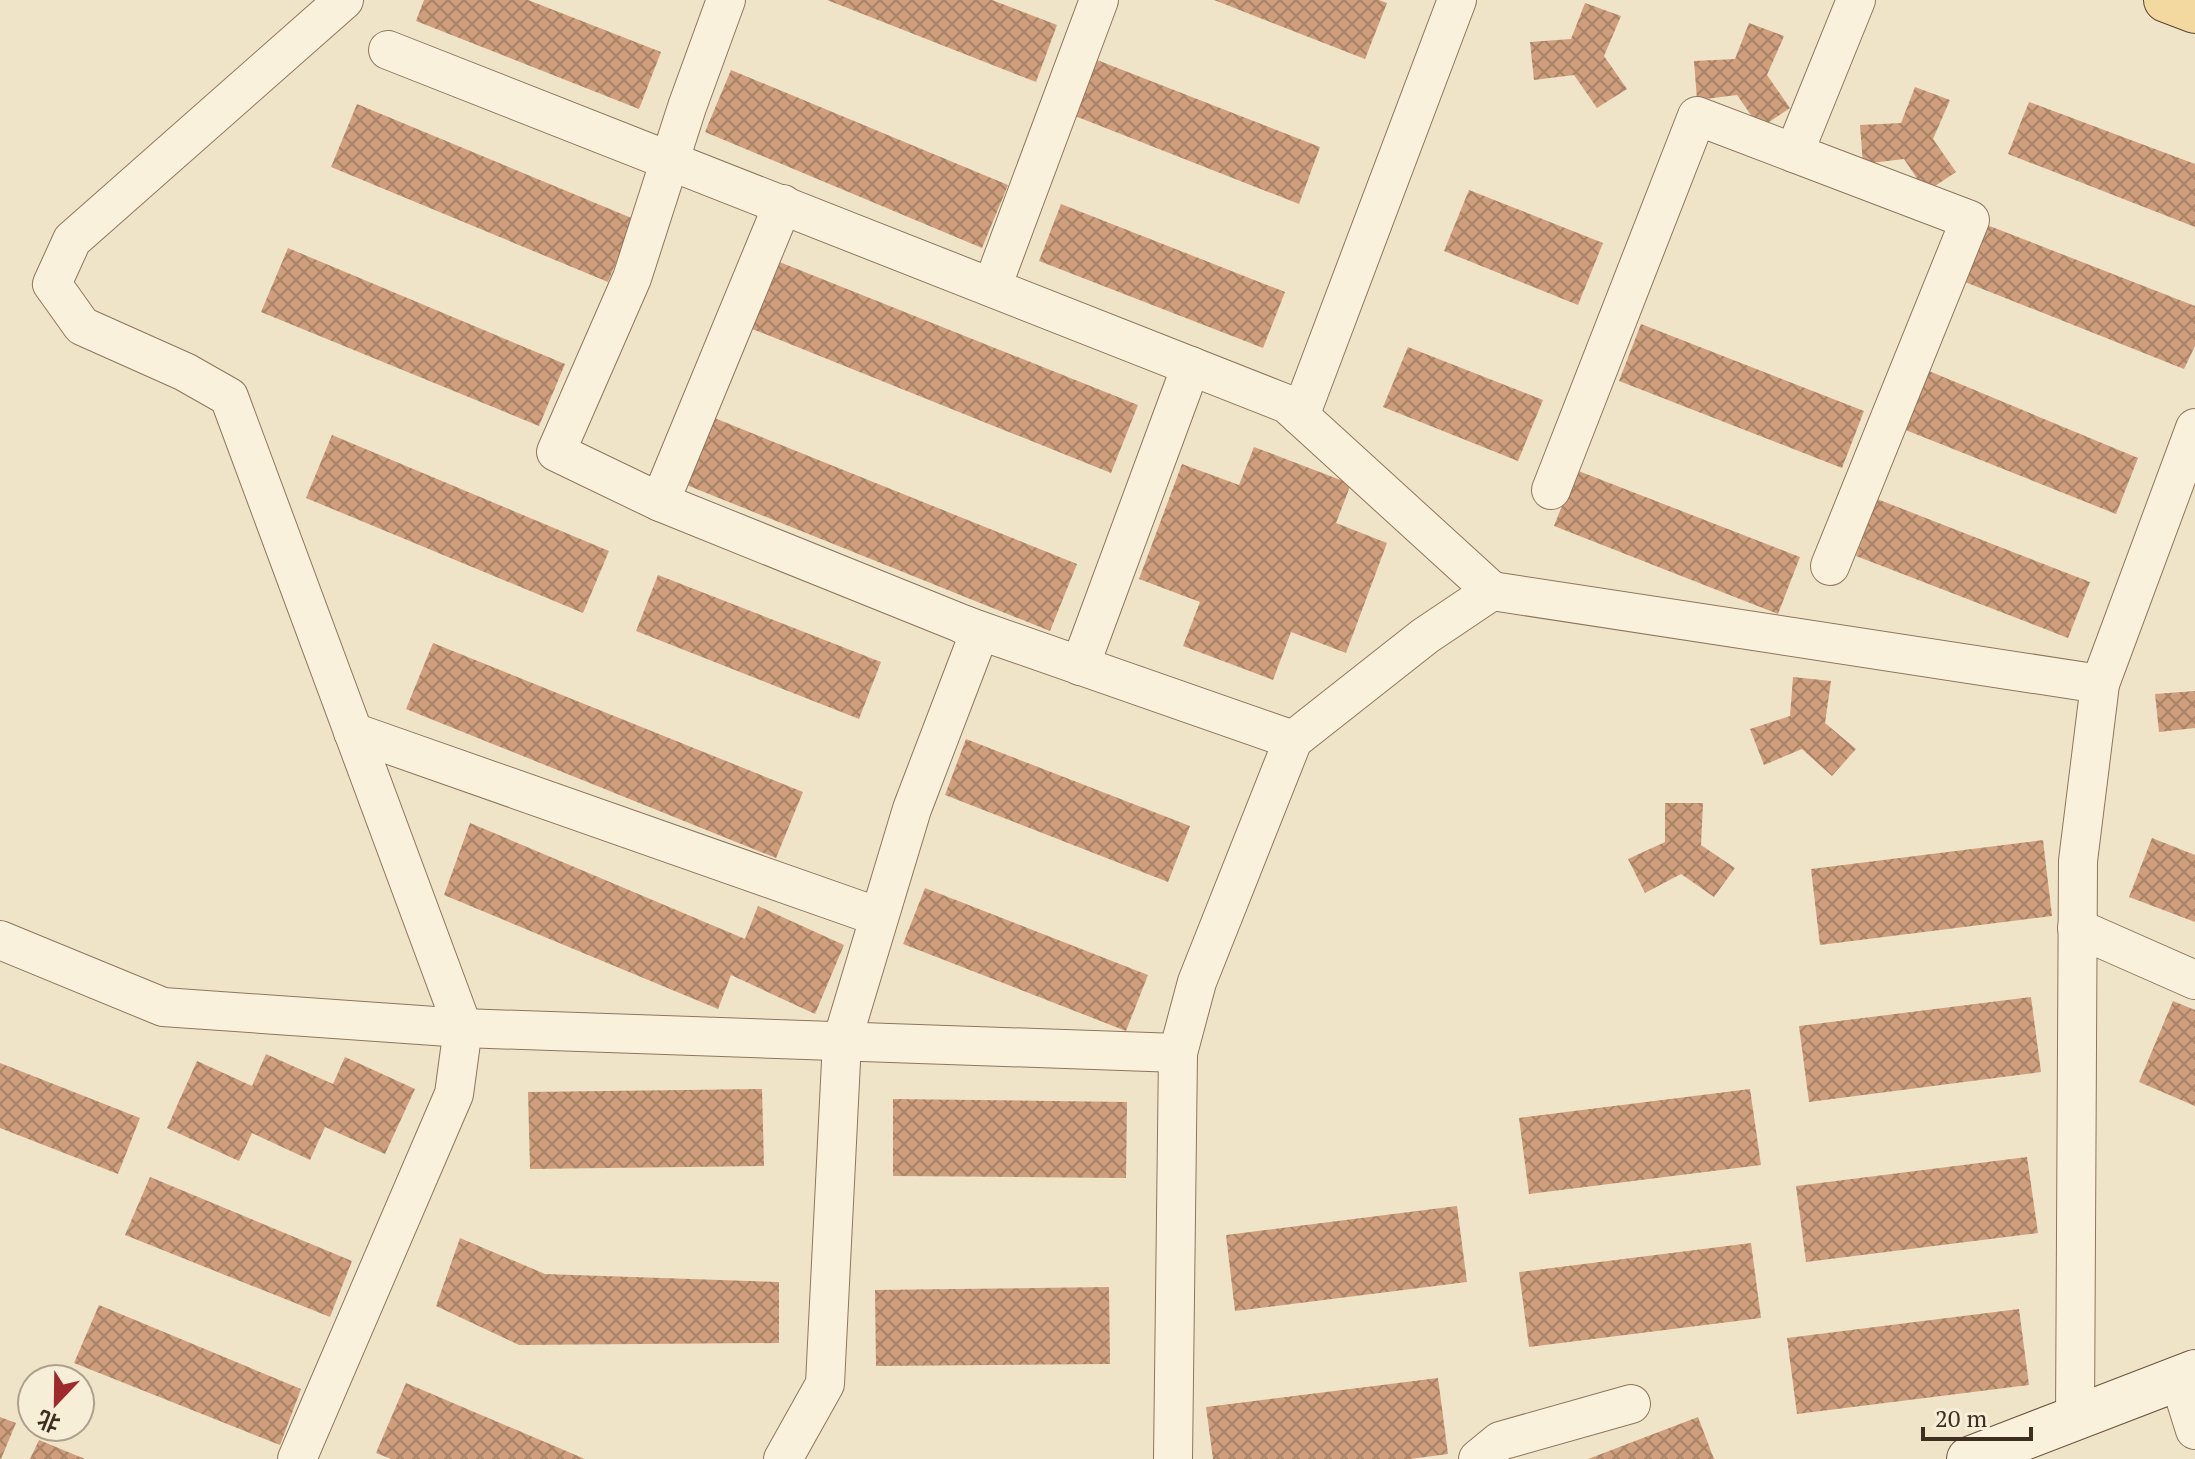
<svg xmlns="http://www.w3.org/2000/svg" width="2195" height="1459" font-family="'PT Serif','Noto Sans SC',serif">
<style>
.building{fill:url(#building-cross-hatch)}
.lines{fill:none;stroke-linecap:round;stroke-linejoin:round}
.street-casing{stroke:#8d765c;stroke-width:40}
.secondary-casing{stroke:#6f573f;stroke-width:46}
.primary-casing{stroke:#5b4430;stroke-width:46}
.street{stroke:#faf1dc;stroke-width:38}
.secondary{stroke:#faf1dc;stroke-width:44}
.primary{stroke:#f3d9a0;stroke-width:44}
</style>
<defs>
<pattern id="building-cross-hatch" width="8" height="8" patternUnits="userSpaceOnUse" patternTransform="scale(2)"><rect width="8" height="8" fill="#cf9f7d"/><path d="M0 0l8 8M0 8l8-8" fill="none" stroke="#a98266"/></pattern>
</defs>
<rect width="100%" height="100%" fill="#f0e4c8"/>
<!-- building -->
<g class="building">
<path d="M424,0H528L661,52L639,109L416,21Z"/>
<path d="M827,0H992L1057,25L1036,82Z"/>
<path d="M1214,0H1379L1387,3L1365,59Z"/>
<path d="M1585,3L1621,16L1604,56L1627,89L1597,108L1574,75L1534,80L1530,42L1571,39Z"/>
<path d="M1749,23L1784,36L1767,75L1790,108L1760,128L1737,95L1697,100L1694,61L1735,59Z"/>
<path d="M1097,60L1320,147L1299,204L1075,116Z"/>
<path d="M731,70L1008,185L982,248L705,132Z"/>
<path d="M1915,87L1950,100L1933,139L1956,172L1926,192L1904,159L1863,164L1860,125L1901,123Z"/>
<path d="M2029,102L2195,164V227L2008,154Z"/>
<path d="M357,104L634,219L608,282L331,167Z"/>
<path d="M1469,190L1603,243L1578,305L1444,251Z"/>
<path d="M1061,204L1285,292L1263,348L1039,261Z"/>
<path d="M1987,225L2195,306V346L2184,369L1965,282Z"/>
<path d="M288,248L565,364L539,426L261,312Z"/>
<path d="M767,257L1138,405L1111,473L740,324Z"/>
<path d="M1641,324L1864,411L1842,468L1619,381Z"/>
<path d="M1408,347L1543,400L1518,461L1383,407Z"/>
<path d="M1929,371L2138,458L2116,514L1903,429Z"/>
<path d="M707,415L1077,564L1050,631L679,482Z"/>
<path d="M332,435L609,551L583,613L306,498Z"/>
<path d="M1254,447L1351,484L1336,523L1387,543L1346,653L1291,632L1273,680L1183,646L1200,602L1139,579L1182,464L1239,485Z"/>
<path d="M1576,470L1800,557L1778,614L1554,526Z"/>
<path d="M1877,499L2090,582L2068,638L1856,556Z"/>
<path d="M658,575L881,662L859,719L636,631Z"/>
<path d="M433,643L803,792L776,858L406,709Z"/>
<path d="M1793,677L1831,681L1825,723L1856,749L1832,776L1802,749L1764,765L1750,729L1790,716Z"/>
<path d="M2195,691V728L2159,732L2155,694Z"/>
<path d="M966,739L1190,826L1168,882L945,795Z"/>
<path d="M1665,803H1703L1701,845L1735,868L1714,897L1681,874L1645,893L1628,859L1665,842Z"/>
<path d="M470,823L745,939L758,906L844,945L815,1014L731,975L718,1009L444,895Z"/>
<path d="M2152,838L2195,855V922L2129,897Z"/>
<path d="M2043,840L2052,916L1820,945L1811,869Z"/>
<path d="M925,888L1148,975L1126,1031L903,944Z"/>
<path d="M2031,997L2041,1072L1809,1102L1799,1026Z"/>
<path d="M2173,1001L2195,1010V1106L2139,1082Z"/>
<path d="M266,1054L333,1084L345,1057L415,1089L385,1154L325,1127L310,1160L252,1133L239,1161L167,1128L197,1061L252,1086Z"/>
<path d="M0,1063L140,1118L118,1174L0,1128Z"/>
<path d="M762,1089L764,1166L530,1169L528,1092Z"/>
<path d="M1750,1089L1761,1165L1529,1194L1519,1118Z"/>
<path d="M893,1099L1127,1102L1126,1178L893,1176Z"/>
<path d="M2027,1157L2038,1233L1806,1262L1796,1186Z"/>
<path d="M150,1177L352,1261L330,1317L125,1235Z"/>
<path d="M1457,1206L1467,1282L1235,1311L1226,1235Z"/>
<path d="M460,1238L545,1274L779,1282V1343L519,1345L436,1306Z"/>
<path d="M1751,1243L1761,1318L1529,1347L1519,1272Z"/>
<path d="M1109,1287L1110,1364L876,1366L875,1290Z"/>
<path d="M99,1305L301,1389L280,1445L74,1363Z"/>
<path d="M2019,1309L2029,1385L1797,1414L1787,1338Z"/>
<path d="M1438,1378L1448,1454L1410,1459H1213L1206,1407Z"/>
<path d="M406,1383L585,1459H391L376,1453Z"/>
<path d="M0,1417L16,1423L1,1459H0Z"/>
<path d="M1698,1417L1714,1459H1588Z"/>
<path d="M39,1440L85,1459H30Z"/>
</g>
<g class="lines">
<!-- street casing -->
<g class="street-casing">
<g id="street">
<path d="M726,0L687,107L632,278L556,452L660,502L783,204"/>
<path d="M388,50L1287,404L1492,591"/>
<path d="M992,287L1099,0"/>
<path d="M1300,416L1457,0"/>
<path d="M1551,490L1697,116L1794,153"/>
<path d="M660,502L980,631L912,809L842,1041L825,1384L783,1459"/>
<path d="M1830,566L1970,220L1794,153L1856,0"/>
<path d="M964,625L1293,740"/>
<path d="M1080,666L1191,366"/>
<path d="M353,732L879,917"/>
<path d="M2077,928L2195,980"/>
<path d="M0,940L163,1007L463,1028L1178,1053"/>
<path d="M2179,1379L2195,1430"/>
<path d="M2075,1419L2078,861L2100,684L2195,428"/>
<path d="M297,1459L454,1094L463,1028L229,397L185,372L82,326L52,284L72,240L344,0"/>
<path d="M1173,1459L1178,1053L1197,982L1293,740L1425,636L1492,591L2100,684"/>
<path d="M1478,1459L1500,1441L1631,1404"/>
</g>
</g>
<!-- secondary casing -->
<g class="secondary-casing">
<path id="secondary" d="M1969,1459L2195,1372"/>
</g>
<!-- primary casing -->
<g class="primary-casing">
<path id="primary" d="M2166,0L2195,11"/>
</g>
<!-- street -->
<use href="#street" class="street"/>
<!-- secondary -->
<use href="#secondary" class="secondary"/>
<!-- primary -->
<use href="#primary" class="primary"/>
</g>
<!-- north arrow -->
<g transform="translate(56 1403) rotate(202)"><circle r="38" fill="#f7eed8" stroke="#ada18e" stroke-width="2"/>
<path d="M0-6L14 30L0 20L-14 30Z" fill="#9e2a2b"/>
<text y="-12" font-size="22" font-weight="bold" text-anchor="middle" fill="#3d2e20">北</text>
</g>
<!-- scale -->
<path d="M1923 1427v12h108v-12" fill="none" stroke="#3d2e20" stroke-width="4"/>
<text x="1935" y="1427" font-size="24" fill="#3d2e20" stroke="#f7eed8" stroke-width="6" paint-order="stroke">20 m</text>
</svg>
